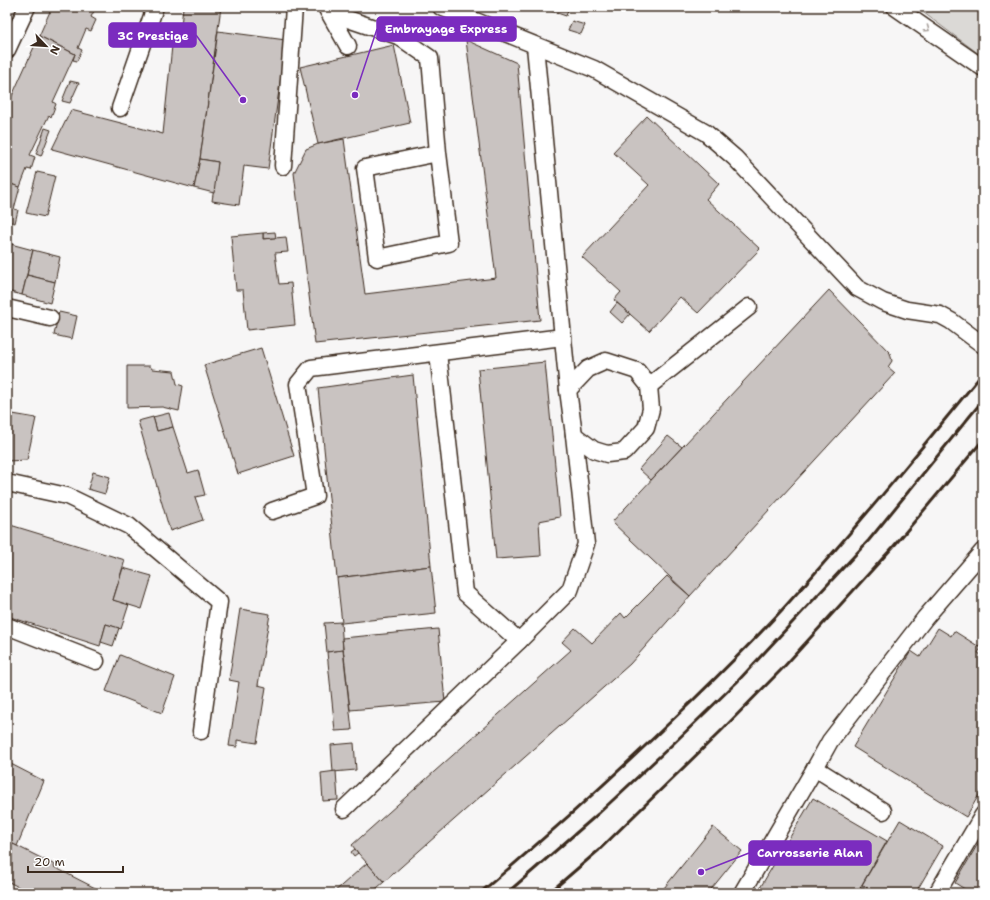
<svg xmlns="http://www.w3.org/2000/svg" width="990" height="900" font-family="'Shantell Sans',sans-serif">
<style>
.green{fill:#dbd9d6;stroke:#8b827a}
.building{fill:#c9c3c1;stroke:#3b2a1e}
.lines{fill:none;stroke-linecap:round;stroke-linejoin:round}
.service-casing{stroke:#3b2a1e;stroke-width:19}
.service{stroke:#fff;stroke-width:16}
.rail{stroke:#3b2a1e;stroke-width:3}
.oneway{stroke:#a79f9a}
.leader{fill:none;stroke:#7b2cbf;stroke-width:1.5}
.callout-dot{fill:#7b2cbf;stroke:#fff;stroke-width:1.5}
.callout{fill:#7b2cbf;stroke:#7b2cbf;stroke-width:1.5}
.callout-label{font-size:12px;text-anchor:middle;font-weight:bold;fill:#fff}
</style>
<rect width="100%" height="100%" fill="#f7f6f6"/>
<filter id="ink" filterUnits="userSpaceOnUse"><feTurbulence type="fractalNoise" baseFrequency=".025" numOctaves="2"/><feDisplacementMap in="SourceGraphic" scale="8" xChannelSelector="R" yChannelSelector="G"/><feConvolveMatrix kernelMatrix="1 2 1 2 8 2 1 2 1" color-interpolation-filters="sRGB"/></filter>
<g filter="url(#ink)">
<!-- green -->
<path class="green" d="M916,7H983V57Z"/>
<!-- building -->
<g class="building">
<path d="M52,7H96L91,17L96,20L91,31L86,29L78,48L82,50L77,61L73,60L75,54L39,36Z"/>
<path d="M183,7H221L200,159L194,188L52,149L71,110L163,134L174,26H181Z"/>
<path d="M540,7H569L566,16Z"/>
<path d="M572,21L585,25L581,34L568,30Z"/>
<path d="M218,31L286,40L268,169L244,166L239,205L212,201L218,162L200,159Z"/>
<path d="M39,36L75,54L53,102L56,104L51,117L49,115L30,155L35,157L31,170L27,169L20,187L7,183V107Z"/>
<path d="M466,40L517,63L540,320L315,344L294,173L306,149L318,144L344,139L365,294L496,278Z"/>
<path d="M394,45L410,123L318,144L300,67Z"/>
<path d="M70,81L79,83L70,103L62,101Z"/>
<path d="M647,116L719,184L706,199L760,249L698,313L680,297L649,331L614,300L621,292L582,257L649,185L613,152Z"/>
<path d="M45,128L51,130L41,156L36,154Z"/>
<path d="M200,159L218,162L214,193L194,188Z"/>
<path d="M37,172L55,176L45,217L26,213Z"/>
<path d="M7,183L20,187L14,209L18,210L15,223L7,221Z"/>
<path d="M275,232L276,238L263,239V233Z"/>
<path d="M263,233V239L286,237L288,252L275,253L279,284L291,283L295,325L247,330L243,290H236L231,236Z"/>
<path d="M7,243L33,250L22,295L7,291Z"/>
<path d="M33,250L60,257L55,282L27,275Z"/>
<path d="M27,275L55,282L50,303L22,295Z"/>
<path d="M829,290L890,353L892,361L888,367L895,373L690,596L612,522Z"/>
<path d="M617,303L630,314L622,323L610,312Z"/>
<path d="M59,312L77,316L72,339L54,335Z"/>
<path d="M261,348L294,456L238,474L204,365Z"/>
<path d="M545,362L560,517L539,521L541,556L496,559L478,369Z"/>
<path d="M127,366H150L152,369L174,371L177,384L183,386L179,411L162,407L127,408Z"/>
<path d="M413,375L431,566L337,578L318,388Z"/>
<path d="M7,413L36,418L27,460L7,461Z"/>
<path d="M169,413L173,427L157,431L153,417Z"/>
<path d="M153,417L157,431L173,427L188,473L198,470L205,495L195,497L203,520L170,531L138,421Z"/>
<path d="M668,436L682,447L651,480L639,469Z"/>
<path d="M93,472L110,477L105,494L88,489Z"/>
<path d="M7,524L125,560L113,600L129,604L121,629L106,624L100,646L7,616Z"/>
<path d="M431,566L436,613L342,623L337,578Z"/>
<path d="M123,568L152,576L142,609L113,600Z"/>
<path d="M667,576L690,596L630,664L384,882L358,853L352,845L571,650L562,642L575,628L592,643L621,613L625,618Z"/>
<path d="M240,609L270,614L258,685L266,687L257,743L237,740V747L229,746L239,682L229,680Z"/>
<path d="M341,622L343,650L327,652L324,623Z"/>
<path d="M106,624L119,628L113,646L101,642Z"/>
<path d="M938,628L951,636L954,631L981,648L978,653L983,656V788L966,817L853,747L911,651L920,657Z"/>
<path d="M438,629L445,702L350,710L342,638Z"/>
<path d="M343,650L352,730L335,731L327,652Z"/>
<path d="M120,655L175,677L162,713L106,691Z"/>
<path d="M354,743L356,770L333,772L331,745Z"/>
<path d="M7,762L44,781L17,846L7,841Z"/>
<path d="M336,771L338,800L323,801L321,773Z"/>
<path d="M813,798L887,841L857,893H757Z"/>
<path d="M900,820L943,846L919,887L914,893H875L862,885Z"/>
<path d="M713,827L742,851L708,893H660Z"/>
<path d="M983,835V893H971L955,883Z"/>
<path d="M7,841L55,865L54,867L105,893H30L7,881Z"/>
<path d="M355,849L358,853L354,856L351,852Z"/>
<path d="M367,863L384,882L371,893H333Z"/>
<path d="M862,885L875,893H857Z"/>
</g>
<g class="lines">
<!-- service casing -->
<g class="service-casing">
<g id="service">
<path d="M441,7L594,69L706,133L735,158L857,288L883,302L907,310L940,315L951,321L983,345"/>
<path d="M895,7L983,68"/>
<path d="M327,9L348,46"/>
<path d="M330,13L398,36L430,58L438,153L365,168L377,258L449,243L438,153"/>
<path d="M7,50L27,7"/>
<path d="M120,108L155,7"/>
<path d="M283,166L294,7"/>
<path d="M7,308L50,318"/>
<path d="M438,353L465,593L519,641"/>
<path d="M649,386L749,307"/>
<path d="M568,390L588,369L606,361L637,371L649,386L651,409L646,428L624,452L607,454L594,450L574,435"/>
<path d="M7,483L67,496L129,526L219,602L201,731"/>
<path d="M272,511L315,496L298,384L311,368L563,337"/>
<path d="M7,626L96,661"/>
<path d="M815,768L883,811"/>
<path d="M344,809L519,641L570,590L586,544L574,435L568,390L535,46"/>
<path d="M742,893L815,768L830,741L925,618L983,551"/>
<path d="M937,893L983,815"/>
</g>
</g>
<!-- service -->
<use href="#service" class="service"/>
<!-- rail -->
<g class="rail">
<path d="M480,893C551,833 621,770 688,705C723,671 758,637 790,601C857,527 920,450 983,373"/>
<path d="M507,893L598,814L674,743L737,682L869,540L983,400"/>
<path d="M549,893L599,850L722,730L781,670L893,547L983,440"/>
</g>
</g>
<!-- one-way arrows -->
<defs><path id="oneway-chevron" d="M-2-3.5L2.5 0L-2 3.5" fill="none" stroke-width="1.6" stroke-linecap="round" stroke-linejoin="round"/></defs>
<use class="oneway" href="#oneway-chevron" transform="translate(927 29) rotate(35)"/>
</g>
<!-- callouts -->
<path class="leader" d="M355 95L377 29M243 100L196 35M701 872L749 853"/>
<g class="callout-dot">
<circle cx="355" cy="95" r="4"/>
<circle cx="243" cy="100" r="4"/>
<circle cx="701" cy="872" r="4"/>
</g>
<g class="callout">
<rect x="377" y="17" width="139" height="24" rx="4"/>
<rect x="109" y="23" width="87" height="24" rx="4"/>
<rect x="749" y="841" width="122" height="24" rx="4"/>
</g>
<g class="callout-label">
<text x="446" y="33">Embrayage Express</text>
<text x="153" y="40">3C Prestige</text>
<text x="810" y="857">Carrosserie Alan</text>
</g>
<!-- margin -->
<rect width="990" height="900" fill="none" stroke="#fff" stroke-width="24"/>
<rect x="12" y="12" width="966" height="876" fill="none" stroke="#3b2a1e" stroke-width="1.5" filter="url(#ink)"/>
<!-- north arrow -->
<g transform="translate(46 46) rotate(115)" stroke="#ffffff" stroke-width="3" paint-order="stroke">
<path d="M0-3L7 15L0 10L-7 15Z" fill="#3b2a1e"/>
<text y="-6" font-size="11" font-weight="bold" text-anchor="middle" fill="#3b2a1e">N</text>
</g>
<!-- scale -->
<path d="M28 866v6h95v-6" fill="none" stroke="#3b2a1e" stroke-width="2"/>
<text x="34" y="866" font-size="12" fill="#3b2a1e" stroke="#ffffff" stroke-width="3" paint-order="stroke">20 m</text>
</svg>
